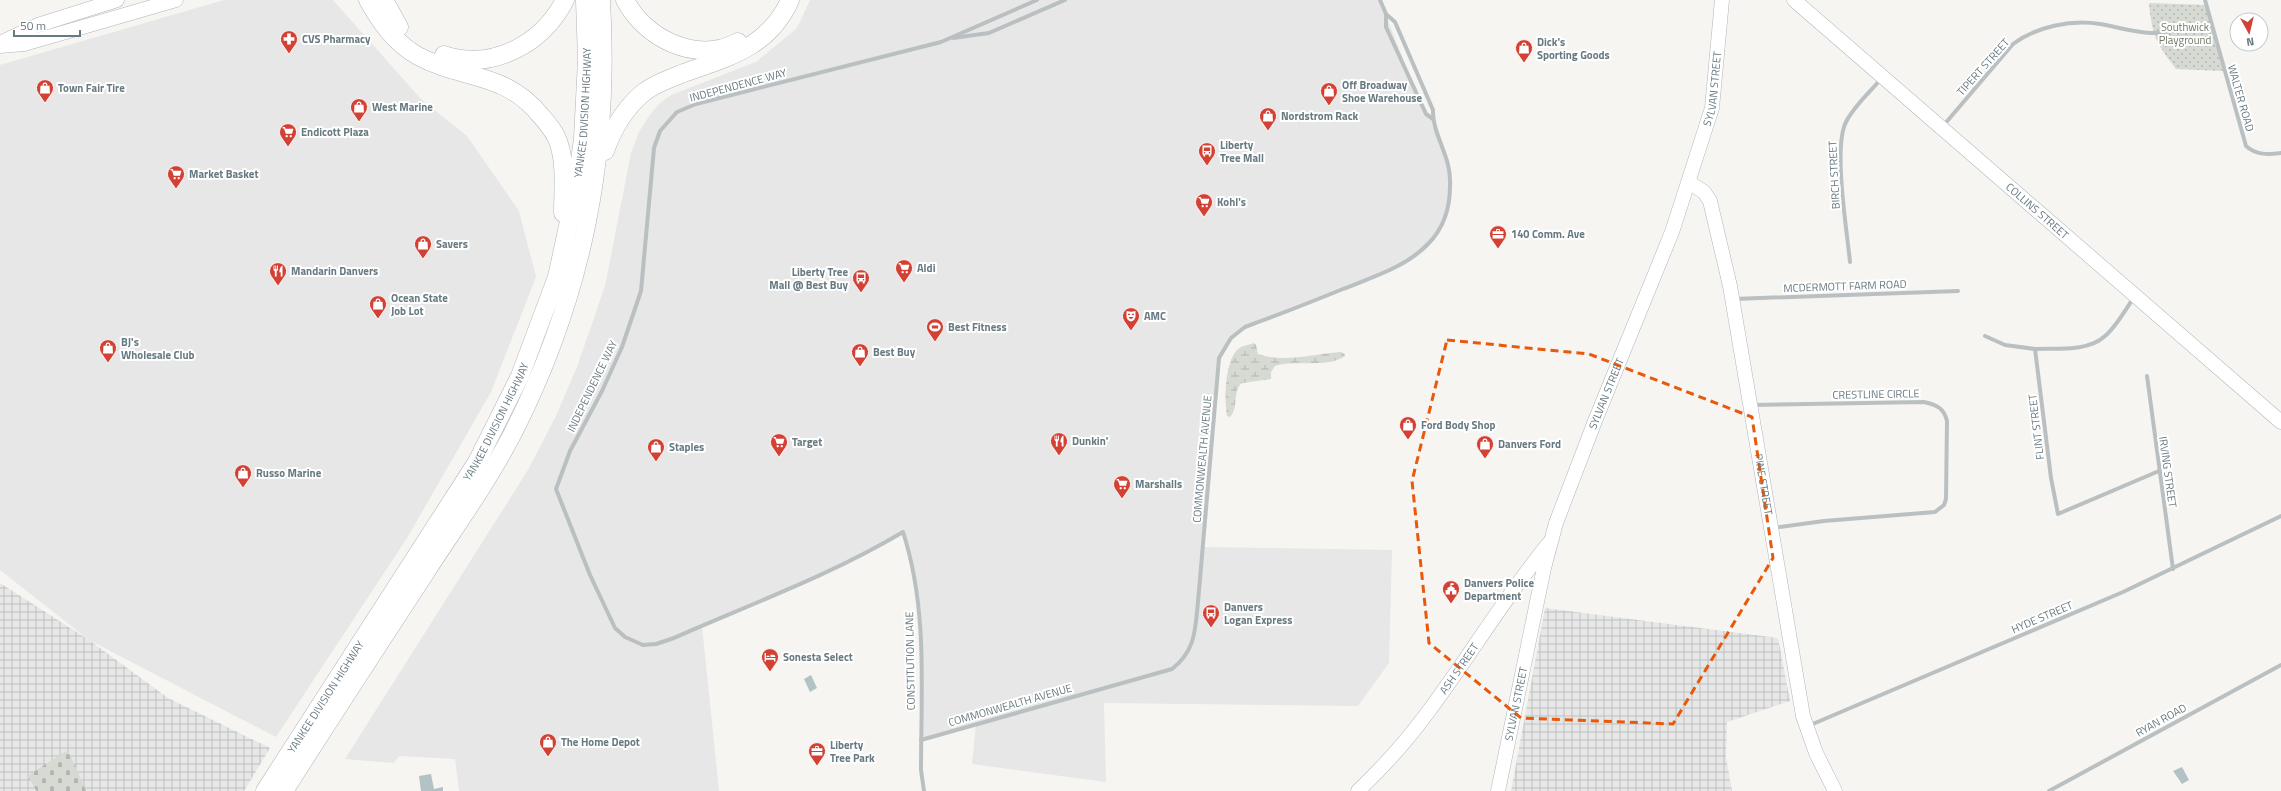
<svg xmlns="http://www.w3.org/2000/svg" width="2281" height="791" font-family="'Titillium Web',sans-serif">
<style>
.built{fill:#e6e7e6}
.industrial{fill:url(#industrial-grid)}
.green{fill:url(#green-dots)}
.wetland{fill:url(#wetland-marsh)}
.cemetery{fill:url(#cemetery-stones)}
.water{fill:#b3c2c4}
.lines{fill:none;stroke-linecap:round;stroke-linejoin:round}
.secondary-casing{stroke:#afb6b9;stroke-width:15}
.highway-casing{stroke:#b0b5b7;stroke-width:19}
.street{stroke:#bac0c2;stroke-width:4}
.secondary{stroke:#fff;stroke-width:14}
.highway{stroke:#fff;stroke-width:18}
.marked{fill:none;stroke:#e8590c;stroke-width:3;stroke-dasharray:8 5;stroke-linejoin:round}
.labels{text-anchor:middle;stroke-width:4;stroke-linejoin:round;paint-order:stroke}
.park-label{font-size:11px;fill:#6c7965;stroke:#fff}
.poi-label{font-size:11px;font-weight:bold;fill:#677981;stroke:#fff;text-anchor:start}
.street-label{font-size:11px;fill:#677981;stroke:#fff}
</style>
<defs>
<pattern id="industrial-grid" width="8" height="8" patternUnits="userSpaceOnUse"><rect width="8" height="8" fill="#e6e7e6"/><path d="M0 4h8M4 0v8" fill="none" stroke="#bec0c0"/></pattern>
<pattern id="green-dots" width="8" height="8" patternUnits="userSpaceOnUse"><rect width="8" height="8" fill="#d6dad2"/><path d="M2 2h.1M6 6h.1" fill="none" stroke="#b1b6b0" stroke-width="1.8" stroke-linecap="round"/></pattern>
<pattern id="wetland-marsh" width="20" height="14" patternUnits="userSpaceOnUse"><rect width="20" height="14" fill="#d6dad2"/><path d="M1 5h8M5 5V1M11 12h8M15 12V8" fill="none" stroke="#b1b6b0"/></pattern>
<pattern id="cemetery-stones" width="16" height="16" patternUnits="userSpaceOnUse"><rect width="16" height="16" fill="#d6dad2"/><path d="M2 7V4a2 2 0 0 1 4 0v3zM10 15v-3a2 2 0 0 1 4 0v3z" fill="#b1b6b0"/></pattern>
</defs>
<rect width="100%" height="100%" fill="#f6f5f2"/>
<!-- built -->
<g class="built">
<path d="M224,0H333L421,99L467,136L519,211L536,277L491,392L407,538L276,737L89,640L0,570V65Z"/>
<path d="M810,0H1380L1410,77L1439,135L1450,164L1448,207L1441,227L1414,257L1383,273L1245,327L1231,338L1219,358L1203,547L1392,550L1389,663L1358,706L1104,703L1106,782L972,764L976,724L921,740V650L914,571L903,533L880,546L702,626L719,791H459L455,759L399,756L394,763L345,759L528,470L555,418L577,367L605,286L631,153L639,132L649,116L660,103L671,95L756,62L797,28Z"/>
</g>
<!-- industrial -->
<g class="industrial">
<path d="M0,583L89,640L168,698L270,748L244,791H0Z"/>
<path d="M1545,608L1778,638L1790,701L1727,722L1726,757L1732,791H1511Z"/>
</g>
<!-- green -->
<path class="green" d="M2149,3L2207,5L2223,71L2176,69C2156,43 2152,36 2149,3Z"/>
<!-- wetland -->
<path class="wetland" d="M1254,343L1256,345L1258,354C1284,363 1313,354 1340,352L1344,353L1345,356C1326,369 1295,359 1275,366L1271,372V379L1242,383C1232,391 1239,408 1230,417L1227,416C1224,400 1225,363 1237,350C1241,346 1248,345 1254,343Z"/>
<!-- cemetery -->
<path class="cemetery" d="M68,750L86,791H37L27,776Z"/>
<!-- water -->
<g class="water">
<path d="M811,675L817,688L810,692L804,679Z"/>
<path d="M2182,767L2189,780L2182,784L2173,771Z"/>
<path d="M431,774L434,789L443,787V791H421L419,776Z"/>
</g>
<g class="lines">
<!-- secondary casing -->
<g class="secondary-casing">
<g id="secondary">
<path id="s1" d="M1794,0L2281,422"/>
<path d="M0,43L38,25L117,0"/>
<path d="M0,46L24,44L176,0"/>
<path id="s2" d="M1690,183L1704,192L1710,201L1730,286L1803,716L1816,753L1835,791"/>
<path id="s3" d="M1358,791C1382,768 1405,743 1425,716C1468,659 1504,598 1549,543"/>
<path id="s4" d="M1498,791L1544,568L1556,523L1595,421L1672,232L1712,108L1722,0"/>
</g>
</g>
<!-- highway casing -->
<g class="highway-casing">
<g id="highway">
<path d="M368,0C381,23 395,43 418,56C462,80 505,71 541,116C548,124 556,133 559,144C566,165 563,192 563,213"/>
<path d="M384,0L399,27"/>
<path d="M625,0C645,39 697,64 738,42"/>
<path d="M444,55C493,71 542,44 565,0"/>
<path d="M605,151C613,128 624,109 643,93C654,84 671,78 684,73C729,57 769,47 790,0"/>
<path id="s5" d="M265,791L477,462L520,376L557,277L576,189L583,139L587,60L585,0"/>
<path d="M284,791C331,717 379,644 427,570C457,524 490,478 515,429C584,291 610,153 601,0"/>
</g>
</g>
<!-- street -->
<g class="street">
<path d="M1380,0L1386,14V27L1426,114L1433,119"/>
<path d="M2205,0L2246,146C2256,155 2268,155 2281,153"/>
<path d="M953,38L989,33L1065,0"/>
<path d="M1943,126L2013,44C2036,27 2071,19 2100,24C2117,27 2133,32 2151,33C2171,33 2191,27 2211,23"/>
<path d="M1850,262C1847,231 1833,147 1846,122C1854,106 1869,93 1881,79"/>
<path d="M1734,299L1958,291"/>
<path d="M2133,299C2125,310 2116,327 2105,336C2088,352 2057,348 2035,349L2051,478L2058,514L2159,471"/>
<path d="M1985,336L2005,345L2035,349"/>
<path d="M2147,376L2173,569"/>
<path d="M1753,405L1924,402C1937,405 1944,408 1947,421L1946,499L1944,505L1935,512L1824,521L1773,528"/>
<path d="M1808,726L2123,592L2281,516"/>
<path d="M921,740L1172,669C1196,650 1195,630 1198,602L1219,358L1231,338L1245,327C1278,315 1311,302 1343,289C1373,277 1406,267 1428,244C1444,228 1450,207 1450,186C1452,156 1432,135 1433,110L1395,22L1386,14"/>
<path d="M924,791L921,770C921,690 928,609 903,532C831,575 751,604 674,638L656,644L643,645L625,637L615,628L590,575L556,489L570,451L602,391L622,347L641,291L654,148L660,131L677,112L696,104L941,42L1037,0"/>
<path d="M2049,791L2281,665"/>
</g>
<!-- secondary -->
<use href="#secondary" class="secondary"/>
<!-- highway -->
<use href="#highway" class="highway"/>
</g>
<!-- marked area -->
<path class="marked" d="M1447,340L1589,354L1752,417L1773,558L1673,724L1521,718L1429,643L1412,481Z"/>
<!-- icons -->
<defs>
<g id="pharmacy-pin" transform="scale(0.9)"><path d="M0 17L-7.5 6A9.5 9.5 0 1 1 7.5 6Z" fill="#d34135" stroke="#fff"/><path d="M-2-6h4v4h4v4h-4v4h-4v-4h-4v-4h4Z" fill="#fff"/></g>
<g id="shop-pin" transform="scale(0.9)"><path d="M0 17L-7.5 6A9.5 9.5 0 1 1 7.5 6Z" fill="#d34135" stroke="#fff"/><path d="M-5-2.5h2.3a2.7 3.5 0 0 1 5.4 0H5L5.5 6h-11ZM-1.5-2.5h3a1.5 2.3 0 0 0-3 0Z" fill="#fff"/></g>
<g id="supermarket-pin" transform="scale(0.9)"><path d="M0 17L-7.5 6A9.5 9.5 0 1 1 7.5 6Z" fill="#d34135" stroke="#fff"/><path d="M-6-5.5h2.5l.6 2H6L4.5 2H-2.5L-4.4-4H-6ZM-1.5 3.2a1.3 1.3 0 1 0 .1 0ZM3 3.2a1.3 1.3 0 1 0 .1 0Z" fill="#fff"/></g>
<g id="bus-pin" transform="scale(0.9)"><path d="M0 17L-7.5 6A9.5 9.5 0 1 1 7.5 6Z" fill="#d34135" stroke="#fff"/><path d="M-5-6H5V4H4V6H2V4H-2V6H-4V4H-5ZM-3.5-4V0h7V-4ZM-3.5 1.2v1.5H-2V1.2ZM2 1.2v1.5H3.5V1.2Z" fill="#fff"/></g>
<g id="office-pin" transform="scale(0.9)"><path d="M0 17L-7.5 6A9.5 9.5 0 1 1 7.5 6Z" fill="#d34135" stroke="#fff"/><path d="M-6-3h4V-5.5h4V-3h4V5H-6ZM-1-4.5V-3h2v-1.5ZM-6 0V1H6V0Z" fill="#fff"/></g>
<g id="restaurant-pin" transform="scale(0.9)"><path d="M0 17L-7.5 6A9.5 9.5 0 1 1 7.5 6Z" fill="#d34135" stroke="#fff"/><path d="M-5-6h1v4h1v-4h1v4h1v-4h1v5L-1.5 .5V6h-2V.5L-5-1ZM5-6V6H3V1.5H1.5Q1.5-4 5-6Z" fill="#fff"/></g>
<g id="theatre-pin" transform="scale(0.9)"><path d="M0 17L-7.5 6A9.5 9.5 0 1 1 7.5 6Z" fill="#d34135" stroke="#fff"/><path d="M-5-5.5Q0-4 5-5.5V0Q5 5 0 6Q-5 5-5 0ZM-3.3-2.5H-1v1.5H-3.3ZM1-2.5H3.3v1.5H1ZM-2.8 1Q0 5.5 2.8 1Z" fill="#fff"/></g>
<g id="stadium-pin" transform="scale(0.9)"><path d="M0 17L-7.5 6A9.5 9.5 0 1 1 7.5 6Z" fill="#d34135" stroke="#fff"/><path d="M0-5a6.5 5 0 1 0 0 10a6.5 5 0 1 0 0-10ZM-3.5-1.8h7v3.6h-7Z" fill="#fff"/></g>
<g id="civic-pin" transform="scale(0.9)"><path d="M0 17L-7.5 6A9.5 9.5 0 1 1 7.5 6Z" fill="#d34135" stroke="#fff"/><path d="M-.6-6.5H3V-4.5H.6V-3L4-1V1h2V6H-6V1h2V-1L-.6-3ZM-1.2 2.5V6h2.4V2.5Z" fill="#fff"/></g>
<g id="hotel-pin" transform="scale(0.9)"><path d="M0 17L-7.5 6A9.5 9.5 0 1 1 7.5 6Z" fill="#d34135" stroke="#fff"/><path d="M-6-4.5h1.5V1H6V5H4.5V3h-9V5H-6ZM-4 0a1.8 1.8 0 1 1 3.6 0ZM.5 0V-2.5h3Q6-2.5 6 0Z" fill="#fff"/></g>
</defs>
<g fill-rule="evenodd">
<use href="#pharmacy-pin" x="289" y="39"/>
<use href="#shop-pin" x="1524" y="48"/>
<use href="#shop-pin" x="45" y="88"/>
<use href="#shop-pin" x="1329" y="91"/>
<use href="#shop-pin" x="359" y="107"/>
<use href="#shop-pin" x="1268" y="116"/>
<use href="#supermarket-pin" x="288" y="132"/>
<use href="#bus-pin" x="1207" y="151"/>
<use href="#supermarket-pin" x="176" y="174"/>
<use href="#supermarket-pin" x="1204" y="202"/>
<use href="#office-pin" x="1498" y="234"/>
<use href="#shop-pin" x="423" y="244"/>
<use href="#supermarket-pin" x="904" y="268"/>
<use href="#restaurant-pin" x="278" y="271"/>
<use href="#bus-pin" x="861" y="278"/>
<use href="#shop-pin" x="378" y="304"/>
<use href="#theatre-pin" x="1131" y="316"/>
<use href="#stadium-pin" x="935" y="327"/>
<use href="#shop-pin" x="108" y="348"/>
<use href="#shop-pin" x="860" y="352"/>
<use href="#shop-pin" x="1408" y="425"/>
<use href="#restaurant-pin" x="1059" y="441"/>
<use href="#supermarket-pin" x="779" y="442"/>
<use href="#shop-pin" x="1485" y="444"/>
<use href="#shop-pin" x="656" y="447"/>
<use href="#shop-pin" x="243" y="473"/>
<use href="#supermarket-pin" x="1122" y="484"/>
<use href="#civic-pin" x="1451" y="589"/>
<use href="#bus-pin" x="1211" y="613"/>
<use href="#hotel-pin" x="770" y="657"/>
<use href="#shop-pin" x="548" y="742"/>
<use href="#office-pin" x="817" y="751"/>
</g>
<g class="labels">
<!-- park labels -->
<g class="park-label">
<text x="2185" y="31">Southwick<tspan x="2185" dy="13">Playground</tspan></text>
</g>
<!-- poi labels -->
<g class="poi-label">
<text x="302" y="43">CVS Pharmacy</text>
<text x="1537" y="46">Dick's<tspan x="1537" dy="13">Sporting Goods</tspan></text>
<text x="1342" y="89">Off Broadway<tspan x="1342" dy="13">Shoe Warehouse</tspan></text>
<text x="58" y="92">Town Fair Tire</text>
<text x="372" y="111">West Marine</text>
<text x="1281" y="120">Nordstrom Rack</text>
<text x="301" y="136">Endicott Plaza</text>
<text x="1220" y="149">Liberty<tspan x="1220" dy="13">Tree Mall</tspan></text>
<text x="189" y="178">Market Basket</text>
<text x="1217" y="206">Kohl's</text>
<text x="1511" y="238">140 Comm. Ave</text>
<text x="436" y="248">Savers</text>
<text x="917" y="272">Aldi</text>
<text x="291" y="275">Mandarin Danvers</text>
<text x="848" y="276" text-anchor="end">Liberty Tree<tspan x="848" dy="13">Mall @ Best Buy</tspan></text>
<text x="391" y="302">Ocean State<tspan x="391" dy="13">Job Lot</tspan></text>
<text x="1144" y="320">AMC</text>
<text x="948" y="331">Best Fitness</text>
<text x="121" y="346">BJ's<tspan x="121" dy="13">Wholesale Club</tspan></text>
<text x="873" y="356">Best Buy</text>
<text x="1421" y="429">Ford Body Shop</text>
<text x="1072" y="445">Dunkin'</text>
<text x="792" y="446">Target</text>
<text x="1498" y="448">Danvers Ford</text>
<text x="669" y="451">Staples</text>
<text x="256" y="477">Russo Marine</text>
<text x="1135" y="488">Marshalls</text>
<text x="1464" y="587">Danvers Police<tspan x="1464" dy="13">Department</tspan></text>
<text x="1224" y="611">Danvers<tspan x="1224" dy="13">Logan Express</tspan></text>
<text x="783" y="661">Sonesta Select</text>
<text x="561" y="746">The Home Depot</text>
<text x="830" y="749">Liberty<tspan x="830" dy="13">Tree Park</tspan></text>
</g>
<!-- street labels -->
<g class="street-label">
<text transform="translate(1983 67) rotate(-48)" y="4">TIPERT STREET</text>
<text transform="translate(738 85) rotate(-15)" y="4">INDEPENDENCE WAY</text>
<text dy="4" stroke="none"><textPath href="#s4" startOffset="737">SYLVAN STREET</textPath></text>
<text transform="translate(2241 98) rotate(74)" y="4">WALTER ROAD</text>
<text dy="4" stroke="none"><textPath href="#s5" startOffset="760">YANKEE DIVISION HIGHWAY</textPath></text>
<text transform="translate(1834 175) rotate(-93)" y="4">BIRCH STREET</text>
<text dy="4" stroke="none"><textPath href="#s1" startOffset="322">COLLINS STREET</textPath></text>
<text transform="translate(1845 286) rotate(-2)" y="4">MCDERMOTT FARM ROAD</text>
<text transform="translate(592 386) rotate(-64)" y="4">INDEPENDENCE WAY</text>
<text dy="4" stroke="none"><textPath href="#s4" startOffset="413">SYLVAN STREET</textPath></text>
<text transform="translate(1876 394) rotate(-1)" y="4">CRESTLINE CIRCLE</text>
<text dy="4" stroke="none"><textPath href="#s5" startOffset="436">YANKEE DIVISION HIGHWAY</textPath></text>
<text transform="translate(2036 427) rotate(-97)" y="4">FLINT STREET</text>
<text transform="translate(1202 459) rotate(-85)" y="4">COMMONWEALTH AVENUE</text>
<text transform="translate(2168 472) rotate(82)" y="4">IRVING STREET</text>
<text dy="4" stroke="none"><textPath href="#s2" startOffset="316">PINE STREET</textPath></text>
<text transform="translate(2042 617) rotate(-23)" y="4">HYDE STREET</text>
<text transform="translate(910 661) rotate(-91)" y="4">CONSTITUTION LANE</text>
<text dy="4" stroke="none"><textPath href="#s3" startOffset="159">ASH STREET</textPath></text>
<text dy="4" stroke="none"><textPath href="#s5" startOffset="112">YANKEE DIVISION HIGHWAY</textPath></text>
<text dy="4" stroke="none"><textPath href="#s4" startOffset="89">SYLVAN STREET</textPath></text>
<text transform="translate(1010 705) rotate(-16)" y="4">COMMONWEALTH AVENUE</text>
<text transform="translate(2161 720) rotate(-29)" y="4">RYAN ROAD</text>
</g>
</g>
<!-- north arrow -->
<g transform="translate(2249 32) rotate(172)"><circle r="19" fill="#ffffff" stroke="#c2c9cd"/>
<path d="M0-3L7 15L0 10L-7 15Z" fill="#d34135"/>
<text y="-6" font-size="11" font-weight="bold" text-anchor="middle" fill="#677981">N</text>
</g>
<!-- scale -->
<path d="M14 30v6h66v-6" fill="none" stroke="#677981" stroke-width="2"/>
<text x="20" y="30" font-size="12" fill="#677981" stroke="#ffffff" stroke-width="3" paint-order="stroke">50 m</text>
</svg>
